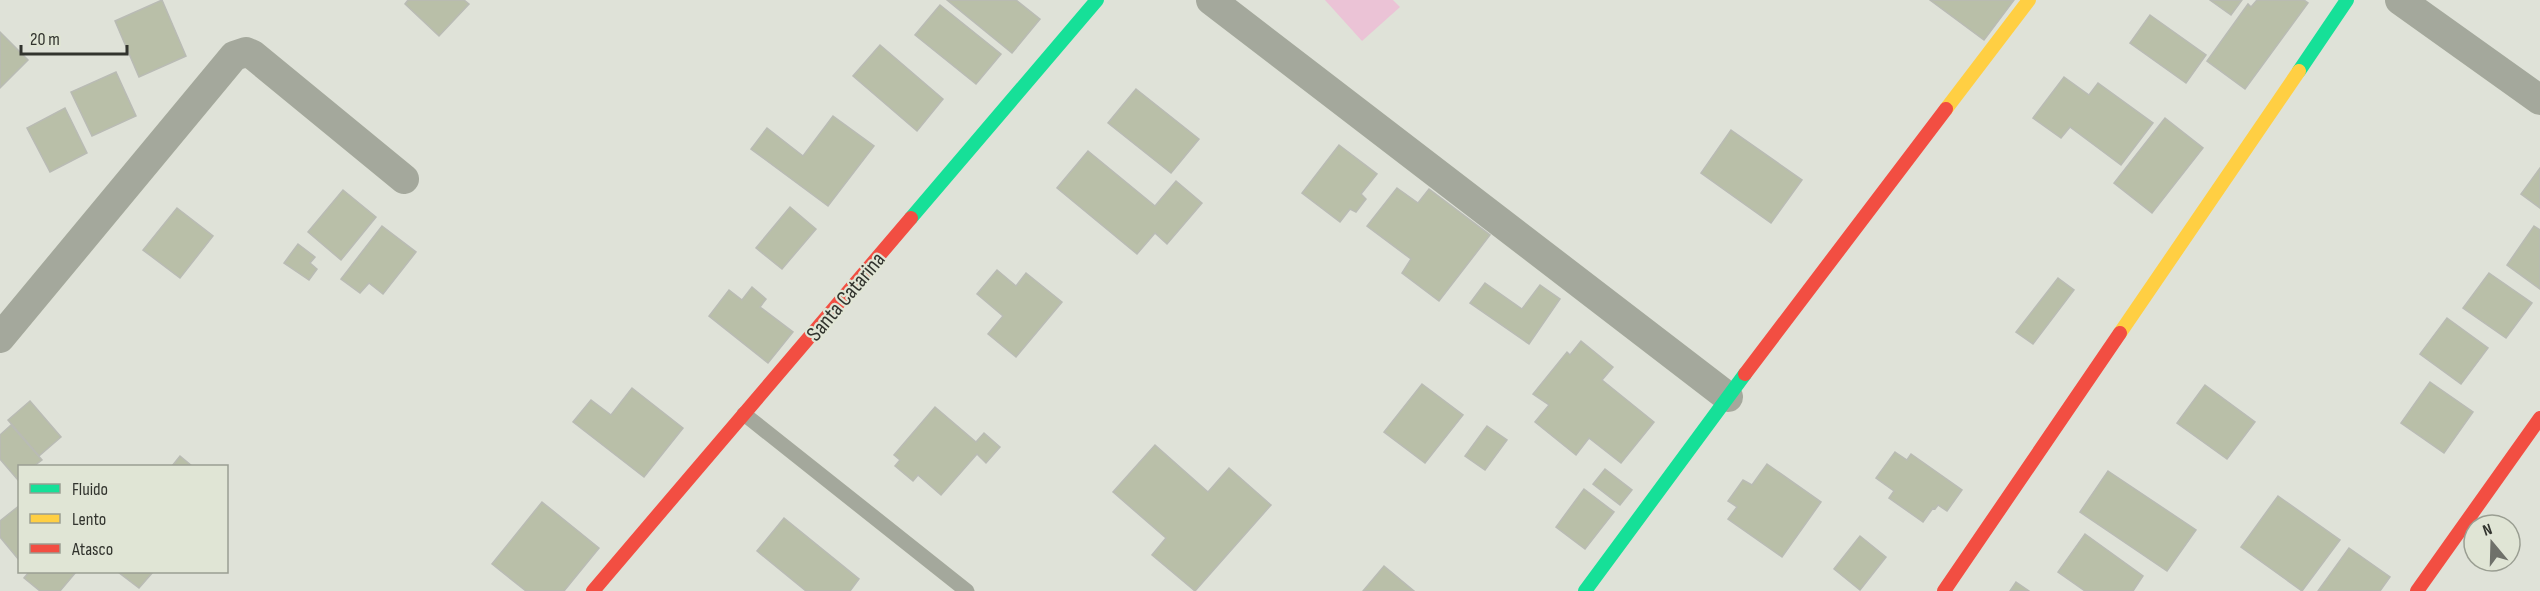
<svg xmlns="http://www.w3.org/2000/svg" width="2540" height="591" font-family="'Sofia Sans Condensed',sans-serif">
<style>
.green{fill:#ebc3d6}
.building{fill:#b9bfa8;stroke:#b9bbb4;stroke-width:1.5}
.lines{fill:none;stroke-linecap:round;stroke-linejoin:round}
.lane{stroke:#a4a89c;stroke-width:15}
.street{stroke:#a4a89c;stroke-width:30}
.fast{stroke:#16e098;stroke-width:14}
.slow{stroke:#ffcf43;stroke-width:14}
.jam{stroke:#f24e42;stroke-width:14}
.labels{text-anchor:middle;stroke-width:4.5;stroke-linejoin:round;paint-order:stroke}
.street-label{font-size:22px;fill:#32342e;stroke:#e0e5d5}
</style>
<rect width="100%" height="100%" fill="#dfe2d8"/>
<!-- green -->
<path class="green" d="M1325,0H1393L1400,7L1362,41Z"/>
<!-- building -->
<g class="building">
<path d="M162,0L186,56L139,77L115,21Z"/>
<path d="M408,0H464L469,4L439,36L405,4Z"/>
<path d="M947,0H1016L1040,19L1012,53Z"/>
<path d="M1930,0H2014L1984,40Z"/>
<path d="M2210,0H2242L2231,15Z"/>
<path d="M2257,0H2304L2308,3L2245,89L2207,61L2248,4L2251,7Z"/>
<path d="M940,5L1001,54L976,84L915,35Z"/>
<path d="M2150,15L2206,55L2186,83L2130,43Z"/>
<path d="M0,32L28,60L0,88Z"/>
<path d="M880,45L943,99L917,131L853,76Z"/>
<path d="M116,72L136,116L92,136L71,92Z"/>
<path d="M2064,77L2089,95L2098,83L2153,123L2121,165L2070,127L2061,138L2033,118Z"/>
<path d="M1136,89L1199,139L1171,173L1108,123Z"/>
<path d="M65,108L87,153L50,172L27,128Z"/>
<path d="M833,116L874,146L828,206L751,149L767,128L803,156Z"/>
<path d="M2165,118L2203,148L2152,213L2114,183Z"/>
<path d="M1731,130L1802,180L1771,223L1701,173Z"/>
<path d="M1339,145L1377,174L1361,194L1366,199L1356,212L1350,209L1340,222L1302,193Z"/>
<path d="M1088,151L1155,206L1176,181L1202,203L1167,244L1155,233L1137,254L1057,188Z"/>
<path d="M2540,168V208L2521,194Z"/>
<path d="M1397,188L1418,203L1429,189L1490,235L1439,301L1402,273L1411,259L1367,226Z"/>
<path d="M343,190L376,217L341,260L308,232Z"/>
<path d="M790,207L816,229L782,269L756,248Z"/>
<path d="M177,208L213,236L180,278L143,250Z"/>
<path d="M382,226L416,252L383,294L369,283L360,293L341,279Z"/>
<path d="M2534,226L2540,230V289L2507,265Z"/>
<path d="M298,244L315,257L310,263L317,269L309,280L284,263Z"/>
<path d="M997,270L1016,286L1026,273L1062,302L1016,357L988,334L1003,316L977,294Z"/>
<path d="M2489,273L2532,303L2506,338L2463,308Z"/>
<path d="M2058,278L2074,290L2033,344L2016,332Z"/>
<path d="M1485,283L1522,309L1540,285L1560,299L1529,344L1470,303Z"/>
<path d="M752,287L766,299L760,307L793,332L768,363L709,316L729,290L742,300Z"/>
<path d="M2447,318L2488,348L2461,384L2420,354Z"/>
<path d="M1581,341L1613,367L1602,380L1654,422L1621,463L1589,438L1576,455L1535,422L1549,405L1533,394L1567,352L1570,355Z"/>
<path d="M2430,382L2473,412L2444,453L2401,423Z"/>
<path d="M1422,384L1463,415L1425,463L1384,432Z"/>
<path d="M2205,385L2255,422L2227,459L2177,423Z"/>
<path d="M632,388L683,428L644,477L573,422L591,400L611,415Z"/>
<path d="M30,401L61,437L39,456L8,420Z"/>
<path d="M935,407L976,442L984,433L1000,447L986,463L977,454L941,495L918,475L913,481L895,466L900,460L894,455Z"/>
<path d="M11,425L42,460L34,466H20L18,480L0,459V435Z"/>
<path d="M1487,426L1507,440L1485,470L1465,456Z"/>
<path d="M1155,445L1208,492L1229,468L1271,505L1195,591L1152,555L1166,538L1113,492Z"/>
<path d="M1895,452L1907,460L1911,454L1962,490L1947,511L1938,505L1935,509L1933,508L1923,522L1889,498L1894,491L1876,478Z"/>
<path d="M180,456L192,466H172Z"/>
<path d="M1767,464L1821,502L1782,557L1728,519L1737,507L1728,501L1743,480L1752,485Z"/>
<path d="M1605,469L1632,490L1620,505L1593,484Z"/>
<path d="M2108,471L2196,530L2167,571L2080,512Z"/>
<path d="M1584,489L1614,512L1585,549L1556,527Z"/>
<path d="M2278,496L2340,540L2302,591L2241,547Z"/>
<path d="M542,502L599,548L564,591H526L492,564Z"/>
<path d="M20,505V560H19L0,537V521Z"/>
<path d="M784,518L859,579L850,591H806L757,551Z"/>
<path d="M2085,534L2143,576L2133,591H2085L2058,572Z"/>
<path d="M1860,536L1886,557L1860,590L1834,569Z"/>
<path d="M2349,548L2390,577L2380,591H2318Z"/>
<path d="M1384,566L1414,591H1363Z"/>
<path d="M29,572H76L60,591H40L24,578Z"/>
<path d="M118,572H153L139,588Z"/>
<path d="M2016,582L2029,591H2010Z"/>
</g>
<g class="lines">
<!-- lane -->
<path class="lane" d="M744,414L967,591"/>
<!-- street -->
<g class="street">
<path d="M1211,0L1728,397"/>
<path d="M2400,0L2540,100"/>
<path d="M0,338L234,56L246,52L253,55L404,179"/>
</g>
<!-- fast -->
<g class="fast">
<path d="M2299,71L2347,0"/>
<path d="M911,218L1097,0"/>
<path d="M1585,591L1745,374"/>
</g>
<!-- slow -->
<g class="slow">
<path d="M1946,109L2029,0"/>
<path d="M2120,333L2299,71"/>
</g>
<!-- jam -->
<g class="jam">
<path d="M1745,374L1946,109"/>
<path d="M593,591L911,218"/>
<path d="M1944,591L2120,333"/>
<path d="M2417,591L2540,418"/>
</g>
</g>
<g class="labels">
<!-- street labels -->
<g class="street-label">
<text transform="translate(845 296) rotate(-50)" y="8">Santa Catarina</text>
</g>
</g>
<!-- legend -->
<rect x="18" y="465" width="210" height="108" fill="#e0e5d5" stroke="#9a9e92" stroke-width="1.5"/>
<rect x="30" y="484" width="30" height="9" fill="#16e098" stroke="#9a9e92" stroke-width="1.5"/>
<text x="72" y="495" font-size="18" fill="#32342e">Fluido</text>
<rect x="30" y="514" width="30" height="9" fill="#ffcf43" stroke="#9a9e92" stroke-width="1.5"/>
<text x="72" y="525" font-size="18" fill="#32342e">Lento</text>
<rect x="30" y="544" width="30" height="9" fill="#f24e42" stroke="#9a9e92" stroke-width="1.5"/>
<text x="72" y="555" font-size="18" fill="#32342e">Atasco</text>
<!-- north arrow -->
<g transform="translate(2492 543) rotate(341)"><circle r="28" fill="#e0e5d5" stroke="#9a9e92" stroke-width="1.5"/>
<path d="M0-4.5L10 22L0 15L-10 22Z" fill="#6f716a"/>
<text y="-9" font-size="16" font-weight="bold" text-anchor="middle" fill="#32342e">N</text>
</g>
<!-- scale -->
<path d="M21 45v9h106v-9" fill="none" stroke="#32342e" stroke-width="3"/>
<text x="30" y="45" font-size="18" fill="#32342e" stroke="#e0e5d5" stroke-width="4.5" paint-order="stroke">20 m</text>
</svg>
